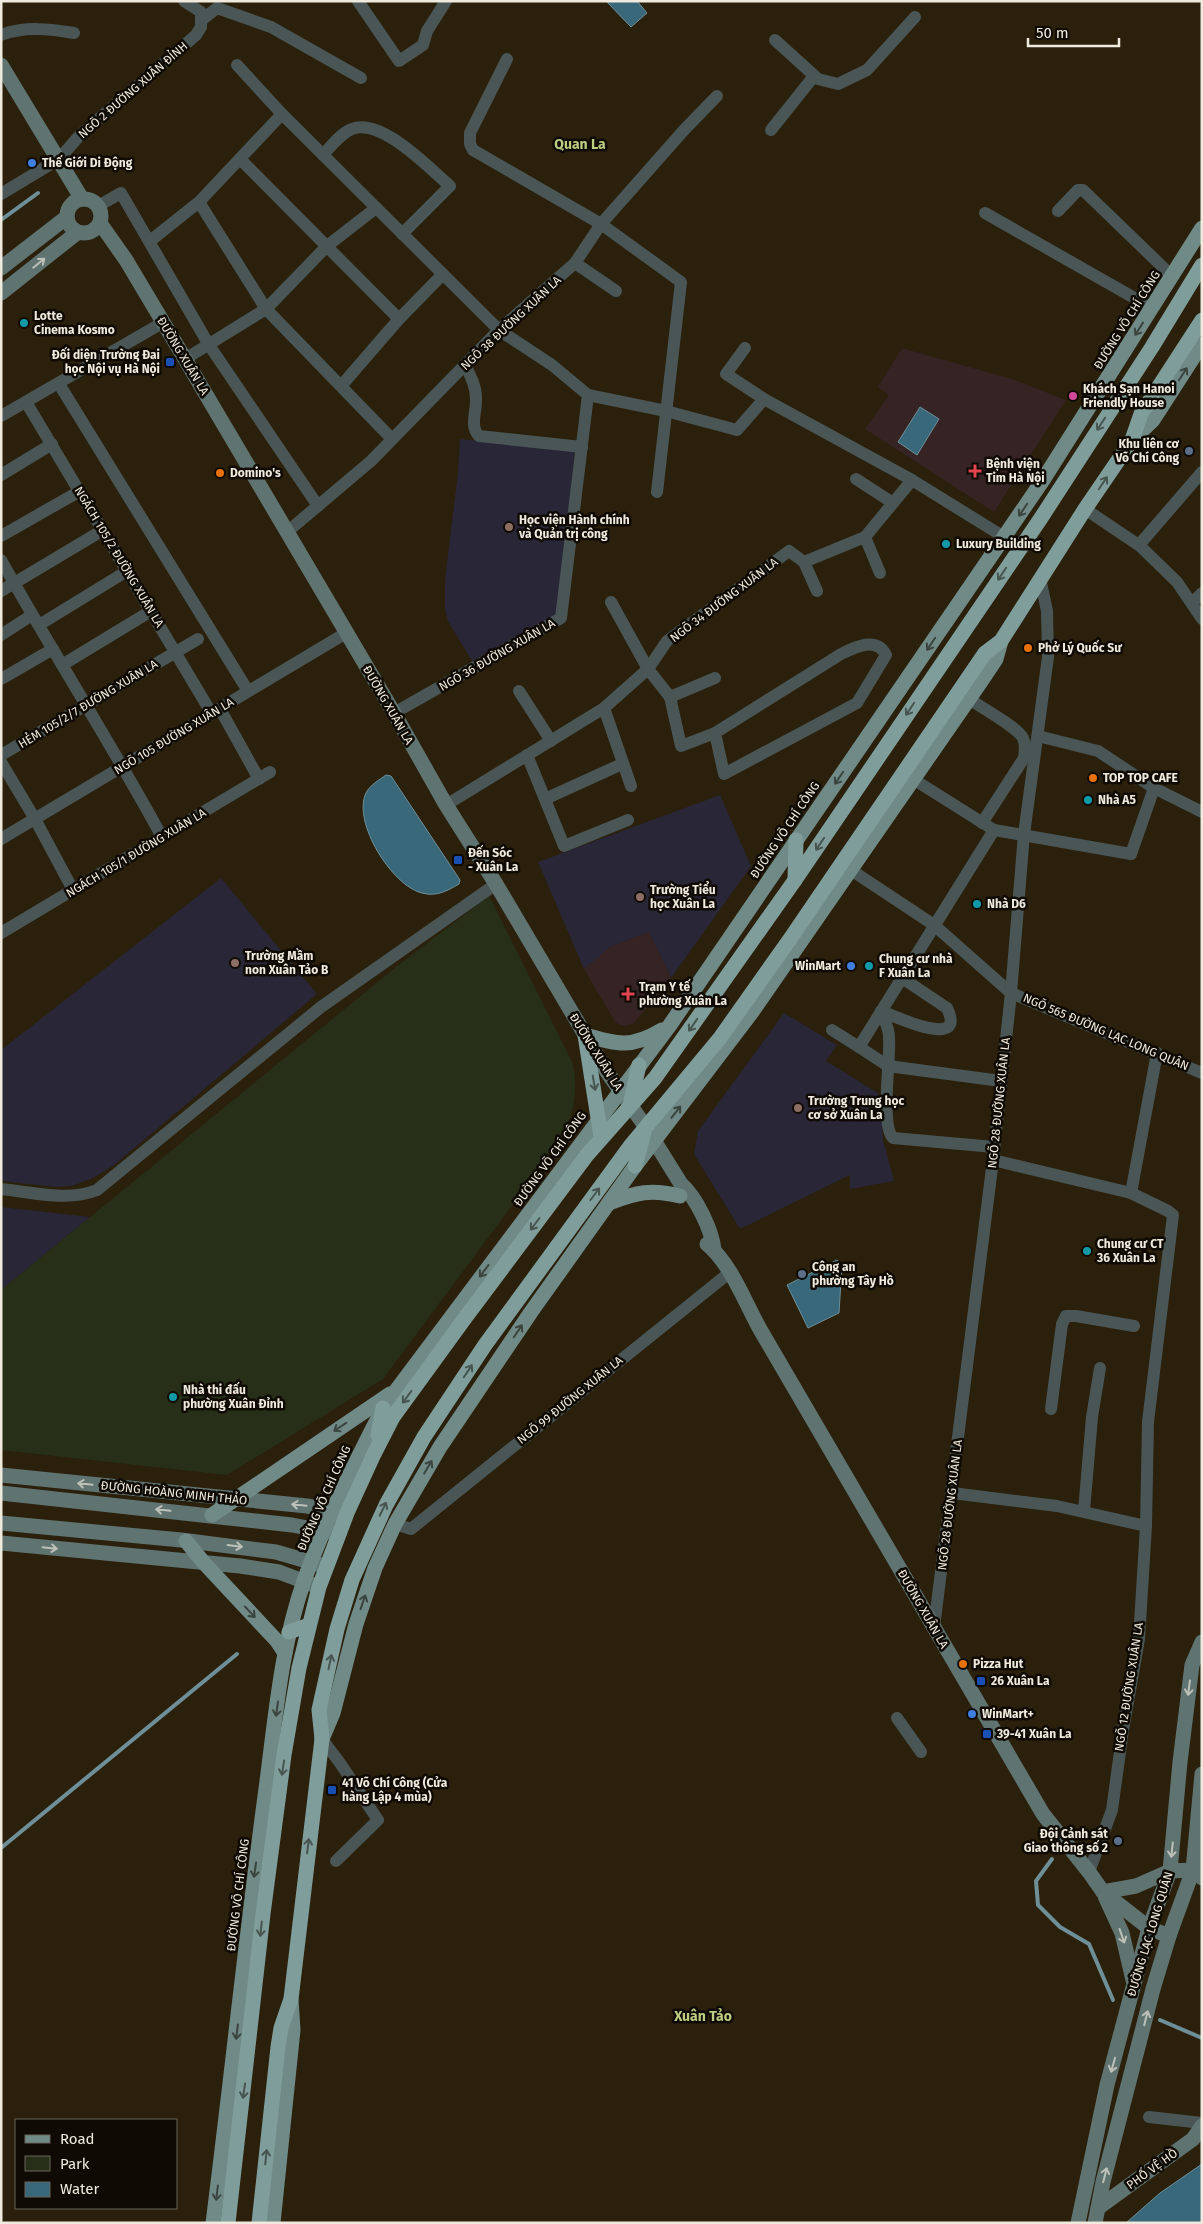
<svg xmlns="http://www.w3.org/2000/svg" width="1203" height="2224" font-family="'Fira Sans',sans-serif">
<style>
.education{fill:#292637}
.medical{fill:#362324}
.green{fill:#272f18}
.water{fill:#38687a;stroke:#6f8f98}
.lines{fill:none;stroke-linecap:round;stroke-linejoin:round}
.stream{stroke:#6f8f98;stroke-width:4}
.street{stroke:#495655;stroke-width:12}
.secondary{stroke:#5f7371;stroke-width:15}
.primary{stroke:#708a87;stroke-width:15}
.highway{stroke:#7f9e9b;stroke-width:15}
.oneway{stroke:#bdc0b8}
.oneway2{stroke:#3b443f}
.oneway3{stroke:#475450}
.shop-dot{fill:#3f7fe0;stroke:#0f0b04;stroke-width:2}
.culture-dot{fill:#0f9aa8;stroke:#0f0b04;stroke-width:2}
.transit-dot{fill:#1a4fb4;stroke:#0f0b04;stroke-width:2}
.hotel-dot{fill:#d1479c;stroke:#0f0b04;stroke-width:2}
.service-dot{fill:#5c6f8a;stroke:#0f0b04;stroke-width:2}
.health-dot{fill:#e0444e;stroke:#0f0b04;stroke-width:2}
.food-dot{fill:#e8710a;stroke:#0f0b04;stroke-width:2}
.education-dot{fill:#8d6e63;stroke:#0f0b04;stroke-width:2}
.labels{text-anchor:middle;stroke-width:5;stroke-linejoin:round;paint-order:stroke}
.street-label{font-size:12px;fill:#f0eade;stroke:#0f0b04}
.poi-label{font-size:12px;font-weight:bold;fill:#f0eade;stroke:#0f0b04;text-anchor:start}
.neighbourhood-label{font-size:14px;font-weight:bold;fill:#bccc81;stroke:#0f0b04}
</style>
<rect width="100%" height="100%" fill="#2a200c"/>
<!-- education -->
<g class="education">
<path d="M460,439L575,451L557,614L472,661L448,621L445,609V580L458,473Z"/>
<path d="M720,795L751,866L671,978L649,932L612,946L584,969L538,862Z"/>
<path d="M221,878L317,994L113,1166L93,1178L72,1186L56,1187L1,1181V1050Z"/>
<path d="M784,1013L837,1045L826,1061L878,1093L882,1122L883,1140L894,1181L850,1189V1175L740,1229L694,1154L698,1131Z"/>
<path d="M1,1207L90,1217L1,1290Z"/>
</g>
<!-- medical -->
<g class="medical">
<path d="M902,348L1015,380L1066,400L994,512L865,429L889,395L878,387Z"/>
<path d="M649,932L671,978L633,1024L625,1026L619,1025L614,1020L584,969L612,946Z"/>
</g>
<!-- green -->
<path class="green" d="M489,896L573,1064C578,1091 574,1113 562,1138L383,1379L227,1475L1,1450V1290L396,967Z"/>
<!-- water -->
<g class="water">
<path d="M606,1H637L647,13L631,27Z"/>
<path d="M920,407L939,419L917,455L898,442Z"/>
<path d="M386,775L391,776L460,880L459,884C447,891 436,897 422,893C392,886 352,822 366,793C370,785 379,780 386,775Z"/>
<path d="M837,1260L842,1264L839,1313L808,1328L787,1285Z"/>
<path d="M1202,2164V2223H1126L1160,2193Z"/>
</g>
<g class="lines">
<!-- stream -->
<g class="stream">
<path d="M1,220L38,193"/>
<path d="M1,1848L237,1654"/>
<path d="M1052,1859L1036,1881L1038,1905L1060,1927L1089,1944L1113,2000"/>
<path d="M1160,2020L1202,2038"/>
</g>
<!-- street -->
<g class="street">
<path d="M358,1L399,61L423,45L427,31L446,1"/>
<path d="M203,19L217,8L271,27L361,78"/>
<path d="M1,35C25,26 50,29 74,33"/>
<path d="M775,40L818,79L838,84L867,70L915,17"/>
<path d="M507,59L470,133V144L473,150L601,224L681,282L657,492"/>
<path d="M237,65L282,114L499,330L552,365L588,395L666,411L737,430L764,399L912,480"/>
<path d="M771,130L814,76"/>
<path d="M323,155C331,146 341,133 352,129C381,117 429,168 450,186L402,234"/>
<path d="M240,159L399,319"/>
<path d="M1,194L59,159L80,135L196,35L201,27V12L184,1"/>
<path d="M199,202L266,309L392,439"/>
<path d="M98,206L121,193L209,345L318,506"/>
<path d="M1058,211L1078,190H1083L1172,276"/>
<path d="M985,213L1152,308"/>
<path d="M150,241L199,202L282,114"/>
<path d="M575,263L616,291"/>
<path d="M745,348L726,374L764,399"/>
<path d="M185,359L266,309L327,246L376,208"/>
<path d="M465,365C470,375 476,386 476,398C477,411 469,426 479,436L582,447"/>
<path d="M59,384L248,691"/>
<path d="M341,386L399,319L443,274"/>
<path d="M26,402L212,714"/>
<path d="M1,416L162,323"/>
<path d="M1,475L52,444"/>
<path d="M856,479L893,503"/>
<path d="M1085,509L1140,546L1177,582L1202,619"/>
<path d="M287,532L371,461L499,330L575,263L601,224L684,130L717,96"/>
<path d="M1,536L80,491"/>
<path d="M865,537L880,573"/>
<path d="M1139,545L1202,472"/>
<path d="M1,560C53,653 111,743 162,837"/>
<path d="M804,562L817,591"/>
<path d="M1,591L103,530"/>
<path d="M611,602L648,669L670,697L681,746L715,733L724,774L857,703L886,655C877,636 855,647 841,654L715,733"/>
<path d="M1192,603L1202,593"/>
<path d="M39,625L127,571"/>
<path d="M1,635L32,615"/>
<path d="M62,665L151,611"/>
<path d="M1,679L53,649"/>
<path d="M519,691L551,741"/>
<path d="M670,697L715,678"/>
<path d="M969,699C981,707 1017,727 1023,738C1026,745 1025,751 1024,758L982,823"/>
<path d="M604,708L631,786"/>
<path d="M220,709L259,779"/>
<path d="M394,713L561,618L588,395"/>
<path d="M1038,736L1098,751L1154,788"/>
<path d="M1,755L198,639"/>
<path d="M527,755L564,846L628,820"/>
<path d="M1,762L35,819L73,890"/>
<path d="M913,779L994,830L1131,854L1154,788L1202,812"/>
<path d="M545,799L622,764"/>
<path d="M446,805L604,708L648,669L667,641L789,551L804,562L865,537L912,480L1004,537"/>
<path d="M994,830L859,1047L888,1066L1001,1081"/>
<path d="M1,839L346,633"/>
<path d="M851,870L934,925L1011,993L1202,1073"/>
<path d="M1,933L270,772"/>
<path d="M881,1011C884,1019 889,1028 889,1037C891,1058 880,1124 893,1138L994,1147"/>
<path d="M881,1011C894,1016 968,1051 947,1008L902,978"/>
<path d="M832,1030L859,1047"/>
<path d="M993,1160L1131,1193L1168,1211L1173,1215L1148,1422L1146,1526L1139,1639L1123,1730L1112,1810L1089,1872"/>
<path d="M1,1189C31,1192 68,1202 97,1190L321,1007L496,884"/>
<path d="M1131,1193L1157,1053"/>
<path d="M1051,1409L1062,1324L1066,1316H1076L1134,1326"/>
<path d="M952,1493L1057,1506L1146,1526"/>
<path d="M1084,1511L1092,1417L1100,1368"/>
<path d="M395,1524L411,1529L729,1273"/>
<path d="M934,1627L993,1160L1011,993L1024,834L1048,657L1047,611L1040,578"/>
<path d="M897,1718L921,1752"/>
<path d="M322,1739L340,1763L378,1820L336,1861"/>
<path d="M1149,2117L1202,2123"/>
</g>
<!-- secondary -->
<g class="secondary">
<path d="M1,65L82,199"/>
<circle cx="84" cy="216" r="17"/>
<path d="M100,223L126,260L185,359L394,713L446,805L496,884L607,1072L645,1126L681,1184C696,1197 712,1230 714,1250"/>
<path d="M1,268L67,217"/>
<path d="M1,293L78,232"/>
<path d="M707,1244C732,1265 745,1303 761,1331L1043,1814L1089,1872L1103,1892L1149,1928L1169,1936"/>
<path d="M1,1475L307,1506L345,1513"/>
<path d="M1,1493L292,1525L339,1534"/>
<path d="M1,1523L181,1540L276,1552L324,1566"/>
<path d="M1,1543L240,1566L279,1572L316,1586"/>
<path d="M1103,1892L1136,1886L1170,1871L1193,1870L1202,1878"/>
<path d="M1105,1896L1122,1933L1133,1980"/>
<path d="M1098,2208L1193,2139L1202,2126"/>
<path d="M1078,2223L1107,2085L1134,1984L1149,1928L1170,1871L1180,1762L1192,1665L1202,1642"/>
<path d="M1095,2223L1103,2182L1153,1989L1169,1936L1193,1870L1202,1774"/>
</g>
<!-- primary -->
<g class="primary">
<path d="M1132,440L1153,420L1202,344"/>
<path d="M585,1035C618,1045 632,1048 662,1030"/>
<path d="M609,1203C637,1192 651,1189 680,1196"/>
<path d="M212,1515L390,1394"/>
<path d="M186,1541L204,1563L277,1641L285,1653"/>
<path d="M322,1739L333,1713L356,1624L375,1568L395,1524L440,1447L531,1312L635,1166L752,1012L980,683L996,659L1001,641"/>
<path d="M213,2223C231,2081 246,1938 265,1796C275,1724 280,1649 304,1581C325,1521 355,1464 383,1408L670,1025L1004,537L1043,480L1202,228"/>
<path d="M273,2223L293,2030L291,1999"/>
</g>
<!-- highway -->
<g class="highway">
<path d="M795,880L796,840"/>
<path d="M585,1035L601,1137"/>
<path d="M630,1105L639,1065"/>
<path d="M635,1166L644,1132"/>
<path d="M378,1435L383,1408"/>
<path d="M289,1632L309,1625"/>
<path d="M228,2223L263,1914L284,1755L299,1668L319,1587L347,1513L374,1454L393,1417L465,1318L587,1155L655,1078L795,880L1041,518L1152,347L1202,265"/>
<path d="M259,2223L278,2047L281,2028L291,1999L322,1739L319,1710L337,1629L352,1580L386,1505L424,1437L485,1345L631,1145L720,1038L790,939L985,653L1001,641L1085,509L1132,440L1141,414L1202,320"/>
</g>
</g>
<!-- one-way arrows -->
<defs><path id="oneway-shaft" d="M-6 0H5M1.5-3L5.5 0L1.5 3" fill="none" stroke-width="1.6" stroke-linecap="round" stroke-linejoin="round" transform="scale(1.25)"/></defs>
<g class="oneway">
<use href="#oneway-shaft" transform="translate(39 263) rotate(-39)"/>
<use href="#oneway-shaft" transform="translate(85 1484) rotate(-174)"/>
<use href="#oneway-shaft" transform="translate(299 1505) rotate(-174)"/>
<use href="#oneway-shaft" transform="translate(163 1510) rotate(-174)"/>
<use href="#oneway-shaft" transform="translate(235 1546) rotate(7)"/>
<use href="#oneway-shaft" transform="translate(50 1548) rotate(6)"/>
<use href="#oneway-shaft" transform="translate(1189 1688) rotate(97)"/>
<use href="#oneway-shaft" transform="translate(1172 1850) rotate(96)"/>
<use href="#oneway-shaft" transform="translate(1122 1936) rotate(71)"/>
<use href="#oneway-shaft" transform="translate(1146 2018) rotate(-76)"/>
<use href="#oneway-shaft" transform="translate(1113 2065) rotate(106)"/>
<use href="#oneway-shaft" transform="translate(1105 2175) rotate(-76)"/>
</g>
<g class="oneway2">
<use href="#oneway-shaft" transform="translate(1139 329) rotate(122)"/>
<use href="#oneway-shaft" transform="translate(1183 374) rotate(-57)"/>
<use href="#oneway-shaft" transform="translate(1023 510) rotate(124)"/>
<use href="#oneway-shaft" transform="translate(931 644) rotate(124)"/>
<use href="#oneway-shaft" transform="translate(839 778) rotate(124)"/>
<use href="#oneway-shaft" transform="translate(676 1112) rotate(-52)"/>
<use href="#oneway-shaft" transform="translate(484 1271) rotate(127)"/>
<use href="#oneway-shaft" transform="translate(518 1331) rotate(-56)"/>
<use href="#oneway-shaft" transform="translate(340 1427) rotate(146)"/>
<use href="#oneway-shaft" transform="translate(428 1467) rotate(-59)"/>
<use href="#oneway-shaft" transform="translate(363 1602) rotate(-71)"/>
<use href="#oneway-shaft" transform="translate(250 1612) rotate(47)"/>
<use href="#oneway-shaft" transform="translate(277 1709) rotate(98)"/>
<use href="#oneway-shaft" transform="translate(255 1870) rotate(98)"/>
<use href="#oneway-shaft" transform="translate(237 2032) rotate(97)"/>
<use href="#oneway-shaft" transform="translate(217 2193) rotate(97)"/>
</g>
<g class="oneway3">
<use href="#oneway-shaft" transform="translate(1101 424) rotate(123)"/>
<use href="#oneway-shaft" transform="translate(1103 483) rotate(-56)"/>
<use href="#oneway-shaft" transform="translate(1002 574) rotate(124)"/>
<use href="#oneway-shaft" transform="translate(910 709) rotate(124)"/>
<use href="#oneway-shaft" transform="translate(820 844) rotate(124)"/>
<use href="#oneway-shaft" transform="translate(693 1025) rotate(125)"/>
<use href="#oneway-shaft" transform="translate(594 1083) rotate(80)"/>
<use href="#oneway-shaft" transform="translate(595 1194) rotate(-53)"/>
<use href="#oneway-shaft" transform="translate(535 1224) rotate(127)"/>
<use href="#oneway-shaft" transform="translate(468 1371) rotate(-56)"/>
<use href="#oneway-shaft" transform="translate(407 1397) rotate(126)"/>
<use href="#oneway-shaft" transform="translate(383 1509) rotate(-64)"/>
<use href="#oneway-shaft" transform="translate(330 1662) rotate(-78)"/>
<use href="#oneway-shaft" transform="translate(283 1768) rotate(98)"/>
<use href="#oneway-shaft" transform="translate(308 1846) rotate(-83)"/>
<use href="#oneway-shaft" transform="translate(261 1929) rotate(96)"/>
<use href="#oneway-shaft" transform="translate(244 2091) rotate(98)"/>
<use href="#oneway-shaft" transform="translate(266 2157) rotate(-84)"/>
</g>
<!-- markers -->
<g class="shop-dot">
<circle cx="32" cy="163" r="5"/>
<circle cx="851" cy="966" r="5"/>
<circle cx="972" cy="1714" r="5"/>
</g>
<g class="culture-dot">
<circle cx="24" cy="323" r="5"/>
<circle cx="946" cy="544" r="5"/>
<circle cx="1088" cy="800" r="5"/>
<circle cx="977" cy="904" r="5"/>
<circle cx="869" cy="966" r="5"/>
<circle cx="1087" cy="1251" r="5"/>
<circle cx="173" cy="1397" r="5"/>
</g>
<g class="transit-dot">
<rect x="165" y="357" width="10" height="10" rx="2.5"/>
<rect x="453" y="855" width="10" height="10" rx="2.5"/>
<rect x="976" y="1676" width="10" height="10" rx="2.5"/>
<rect x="982" y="1729" width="10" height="10" rx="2.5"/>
<rect x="327" y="1785" width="10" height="10" rx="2.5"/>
</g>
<circle class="hotel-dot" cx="1073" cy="396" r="5"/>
<g class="service-dot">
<circle cx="1189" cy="451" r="5"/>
<circle cx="802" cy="1274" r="5"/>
<circle cx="1118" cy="1841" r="5"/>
</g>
<g class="health-dot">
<path d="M972.5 463.5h5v5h5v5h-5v5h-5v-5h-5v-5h5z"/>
<path d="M625.5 986.5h5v5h5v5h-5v5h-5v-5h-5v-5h5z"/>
</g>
<g class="food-dot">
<circle cx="220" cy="473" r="5"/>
<circle cx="1028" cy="648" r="5"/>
<circle cx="1093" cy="778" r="5"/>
<circle cx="963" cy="1664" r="5"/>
</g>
<g class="education-dot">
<circle cx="509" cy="527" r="5"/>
<circle cx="640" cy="897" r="5"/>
<circle cx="235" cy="963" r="5"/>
<circle cx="798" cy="1108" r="5"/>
</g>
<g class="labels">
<!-- street labels -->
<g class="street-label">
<text transform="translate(133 90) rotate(-41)" y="4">NGÕ 2 ĐƯỜNG XUÂN ĐỈNH</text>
<text transform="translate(1127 320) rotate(-58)" y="4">ĐƯỜNG VÕ CHÍ CÔNG</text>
<text transform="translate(511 323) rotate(-43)" y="4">NGÕ 38 ĐƯỜNG XUÂN LA</text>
<text transform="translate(183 356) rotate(59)" y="4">ĐƯỜNG XUÂN LA</text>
<text transform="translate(119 557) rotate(59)" y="4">NGÁCH 105/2 ĐƯỜNG XUÂN LA</text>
<text transform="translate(724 600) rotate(-37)" y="4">NGÕ 34 ĐƯỜNG XUÂN LA</text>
<text transform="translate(497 655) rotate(-30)" y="4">NGÕ 36 ĐƯỜNG XUÂN LA</text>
<text transform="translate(88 704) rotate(-31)" y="4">HẺM 105/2/7 ĐƯỜNG XUÂN LA</text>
<text transform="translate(388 705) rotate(60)" y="4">ĐƯỜNG XUÂN LA</text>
<text transform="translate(174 736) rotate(-31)" y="4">NGÕ 105 ĐƯỜNG XUÂN LA</text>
<text transform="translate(785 830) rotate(-56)" y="4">ĐƯỜNG VÕ CHÍ CÔNG</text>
<text transform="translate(136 853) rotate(-31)" y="4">NGÁCH 105/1 ĐƯỜNG XUÂN LA</text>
<text transform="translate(1106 1032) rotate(23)" y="4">NGÕ 565 ĐƯỜNG LẠC LONG QUÂN</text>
<text transform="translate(596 1052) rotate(58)" y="4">ĐƯỜNG XUÂN LA</text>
<text transform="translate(999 1103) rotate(-84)" y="4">NGÕ 28 ĐƯỜNG XUÂN LA</text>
<text transform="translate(550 1159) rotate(-54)" y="4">ĐƯỜNG VÕ CHÍ CÔNG</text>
<text transform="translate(570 1400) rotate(-39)" y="4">NGÕ 99 ĐƯỜNG XUÂN LA</text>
<text transform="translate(174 1493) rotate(6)" y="4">ĐƯỜNG HOÀNG MINH THẢO</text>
<text transform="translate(324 1498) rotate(-66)" y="4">ĐƯỜNG VÕ CHÍ CÔNG</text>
<text transform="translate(950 1505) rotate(-83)" y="4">NGÕ 28 ĐƯỜNG XUÂN LA</text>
<text transform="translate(923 1609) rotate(60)" y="4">ĐƯỜNG XUÂN LA</text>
<text transform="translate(1129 1687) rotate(-81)" y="4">NGÕ 12 ĐƯỜNG XUÂN LA</text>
<text transform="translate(238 1895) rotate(-83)" y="4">ĐƯỜNG VÕ CHÍ CÔNG</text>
<text transform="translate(1150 1934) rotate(-73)" y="4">ĐƯỜNG LẠC LONG QUÂN</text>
<text transform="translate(1152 2169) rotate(-36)" y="4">PHỐ VỆ HỒ</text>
</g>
<!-- poi labels -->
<g class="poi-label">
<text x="42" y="167">Thế Giới Di Động</text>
<text x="34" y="320">Lotte<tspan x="34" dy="14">Cinema Kosmo</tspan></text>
<text x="160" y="359" text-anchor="end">Đối diện Trường Đại<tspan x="160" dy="14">học Nội vụ Hà Nội</tspan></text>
<text x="1083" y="393">Khách Sạn Hanoi<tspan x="1083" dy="14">Friendly House</tspan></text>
<text x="1179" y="448" text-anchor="end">Khu liên cơ<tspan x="1179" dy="14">Võ Chí Công</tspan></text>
<text x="986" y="468">Bệnh viện<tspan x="986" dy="14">Tim Hà Nội</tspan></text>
<text x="230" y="477">Domino's</text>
<text x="519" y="524">Học viện Hành chính<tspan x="519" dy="14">và Quản trị công</tspan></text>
<text x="956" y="548">Luxury Building</text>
<text x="1038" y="652">Phở Lý Quốc Sư</text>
<text x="1103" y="782">TOP TOP CAFE</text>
<text x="1098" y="804">Nhà A5</text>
<text x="468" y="857">Đến Sóc<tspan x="468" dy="14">- Xuân La</tspan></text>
<text x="650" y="894">Trường Tiểu<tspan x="650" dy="14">học Xuân La</tspan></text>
<text x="987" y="908">Nhà D6</text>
<text x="245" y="960">Trường Mầm<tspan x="245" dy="14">non Xuân Tảo B</tspan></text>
<text x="879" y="963">Chung cư nhà<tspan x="879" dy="14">F Xuân La</tspan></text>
<text x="841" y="970" text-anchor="end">WinMart</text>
<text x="639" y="991">Trạm Y tế<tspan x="639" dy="14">phường Xuân La</tspan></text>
<text x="808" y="1105">Trường Trung học<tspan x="808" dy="14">cơ sở Xuân La</tspan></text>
<text x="1097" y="1248">Chung cư CT<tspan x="1097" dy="14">36 Xuân La</tspan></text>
<text x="812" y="1271">Công an<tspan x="812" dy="14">phường Tây Hồ</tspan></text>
<text x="183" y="1394">Nhà thi đấu<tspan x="183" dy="14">phường Xuân Đỉnh</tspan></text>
<text x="973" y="1668">Pizza Hut</text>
<text x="991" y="1685">26 Xuân La</text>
<text x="982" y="1718">WinMart+</text>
<text x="997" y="1738">39-41 Xuân La</text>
<text x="342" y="1787">41 Võ Chí Công (Cửa<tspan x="342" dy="14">hàng Lập 4 mùa)</tspan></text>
<text x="1108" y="1838" text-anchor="end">Đội Cảnh sát<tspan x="1108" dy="14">Giao thông số 2</tspan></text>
</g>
<!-- neighbourhood labels -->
<g class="neighbourhood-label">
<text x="580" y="149">Quan La</text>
<text x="703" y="2021">Xuân Tảo</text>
</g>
</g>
<!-- border -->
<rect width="1203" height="2224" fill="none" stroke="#f0eade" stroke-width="5"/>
<!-- legend -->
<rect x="15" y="2119" width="162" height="90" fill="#0f0b04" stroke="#69645b"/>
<rect x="25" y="2135" width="25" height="8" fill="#708a87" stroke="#69645b"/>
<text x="60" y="2144" font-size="15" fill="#f0eade">Road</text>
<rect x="25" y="2156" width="25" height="15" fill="#272f18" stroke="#69645b"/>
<text x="60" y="2169" font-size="15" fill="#f0eade">Park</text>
<rect x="25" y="2182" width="25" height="15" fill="#38687a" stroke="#69645b"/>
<text x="60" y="2194" font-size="15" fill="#f0eade">Water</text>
<!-- scale -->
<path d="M1028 38v8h91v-8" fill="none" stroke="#f0eade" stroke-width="2.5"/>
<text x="1036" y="38" font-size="15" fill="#f0eade" stroke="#0f0b04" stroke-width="4" paint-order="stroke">50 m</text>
</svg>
